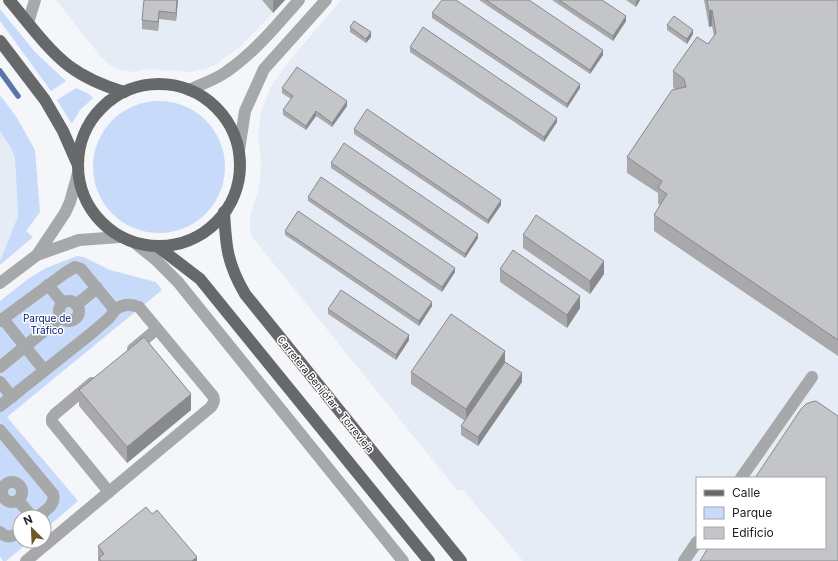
<svg xmlns="http://www.w3.org/2000/svg" width="838" height="561" font-family="Inter,sans-serif">
<style>
.built{fill:#e6ecf6;fill-rule:evenodd}
.green{fill:#c8daf9}
.lines{fill:none;stroke-linecap:round;stroke-linejoin:round}
.stream{stroke:#5975ab;stroke-width:5.5}
.minor{stroke:#a7a8a9;stroke-width:12}
.major{stroke:#66686a;stroke-width:12}
.wall{fill:#a9a9ac}
.shaded-wall{fill:#898a8c}
.building{fill:#c4c5c8;stroke:#898a8c}
.labels{text-anchor:middle;stroke-width:3;stroke-linejoin:round;paint-order:stroke}
.park-label{font-size:10px;fill:#002178;stroke:#fff}
.street-label{font-size:10px;fill:#202122;stroke:#fff}
</style>
<rect width="100%" height="100%" fill="#f4f6f9"/>
<!-- built -->
<g class="built">
<path d="M56,0H262L273,13L241,46L215,65L205,69L190,72L148,69L133,72L117,69L110,65L101,57Z"/>
<path d="M341,0H838V561H523L463,490H457L253,238L250,231V216L257,195L260,179L261,160L258,134L261,112L271,86L294,55ZM697,478H825V548H697Z"/>
<path d="M0,131L11,148L15,158L18,216L0,261Z"/>
</g>
<!-- green -->
<g class="green">
<path d="M0,9L35,52L66,81L51,91L0,21Z"/>
<path d="M76,88L89,94L93,98L80,110L73,122L71,123L57,100Z"/>
<path d="M0,95L17,118L35,150L40,212L26,231L33,237L0,265V261L18,216L15,158L11,148L0,131Z"/>
<circle cx="159" cy="167" r="66"/>
<path d="M77,256L84,257L110,270L156,282L162,290L7,417L78,501L44,530V517H20V541H30L6,561H3L0,557V301L28,279L46,268Z"/>
</g>
<g class="lines">
<!-- stream -->
<path class="stream" d="M0,71L18,96"/>
<!-- minor -->
<g class="minor">
<path d="M28,23L35,0"/>
<path d="M189,90C201,84 215,80 226,72C254,53 276,26 299,0"/>
<path d="M239,150L245,111L264,69L326,0"/>
<path d="M135,243L155,259L178,282L403,561"/>
<path d="M37,255L65,213L70,202L78,173"/>
<path d="M0,283L37,255L79,240L120,237"/>
<path d="M48,285L63,303"/>
<circle cx="69" cy="311" r="10"/>
<path d="M76,305L97,288"/>
<path d="M3,319L44,370"/>
<path d="M0,321L65,273L75,267L81,269L115,310L109,318L93,332L0,406"/>
<path d="M133,349L157,329"/>
<path d="M0,367L61,317"/>
<path d="M0,382L12,397"/>
<path d="M92,383L55,414L52,418V422L109,492"/>
<path d="M0,430L53,494C56,505 45,511 37,517"/>
<path d="M741,478L812,377"/>
<circle cx="12" cy="492" r="10"/>
<path d="M18,500L32,517"/>
<path d="M0,532C7,539 13,537 20,531"/>
<path d="M26,561L211,407C214,403 215,400 213,396L139,307C131,304 122,304 115,310"/>
<path d="M684,561L697,542"/>
</g>
<!-- major -->
<g class="major">
<path d="M9,0C28,22 46,48 69,66C85,78 104,86 124,92"/>
<path d="M0,41L45,100L63,131L77,163"/>
<circle cx="159" cy="165" r="81"/>
<path d="M224,212C226,247 227,263 245,294L461,561"/>
<path d="M157,246L200,279L429,561"/>
</g>
</g>
<!-- wall -->
<g class="wall">
<path d="M178,0L176,21L159,19L158,31L142,29V20Z"/>
<path d="M262,0H285L273,13Z"/>
<path d="M479,0H529L603,55L590,74Z"/>
<path d="M552,0H602L626,21L613,41Z"/>
<path d="M626,0H640L636,7Z"/>
<path d="M704,0H838V356L654,231V215L660,205L658,204V193L627,173V157L675,89L673,87V71L708,44L714,36L712,26L709,27Z"/>
<path d="M432,13L580,88L567,108L432,18Z"/>
<path d="M667,25L693,34L687,44L667,30Z"/>
<path d="M350,27L371,37L366,43L350,32Z"/>
<path d="M410,47L557,122L544,142L410,52Z"/>
<path d="M282,88L347,106L332,127L316,116L306,130L283,115V110L291,99L282,93Z"/>
<path d="M354,129L501,205L488,224L354,134Z"/>
<path d="M331,163L478,238L465,258L331,168Z"/>
<path d="M308,197L455,272L442,292L308,201Z"/>
<path d="M285,231L432,306L419,326L285,235Z"/>
<path d="M523,235L604,274L590,294L523,248Z"/>
<path d="M500,269L580,308L567,328L500,282Z"/>
<path d="M328,309L409,340L396,360L328,314Z"/>
<path d="M505,362L522,382L478,446L461,435V426L465,421L411,384V372Z"/>
<path d="M79,390L191,410L127,463L79,406Z"/>
<path d="M152,514L197,561H98V546Z"/>
</g>
<!-- shaded-wall -->
<g class="shaded-wall">
<path d="M177,0H178L176,21V13Z"/>
<path d="M273,0H285L273,13Z"/>
<path d="M637,0H640L636,7V2Z"/>
<path d="M712,10V26L709,27V11Z"/>
<path d="M159,11V19L158,31V22Z"/>
<path d="M626,16V21L613,41V36Z"/>
<path d="M693,30V34L687,44V39Z"/>
<path d="M371,32V37L366,43V39Z"/>
<path d="M603,50V55L590,74V70Z"/>
<path d="M580,84V88L567,108V104Z"/>
<path d="M347,101V106L332,127V123Z"/>
<path d="M316,111V116L306,130V126Z"/>
<path d="M557,118V122L544,142V137Z"/>
<path d="M501,200V205L488,224V220Z"/>
<path d="M478,234V238L465,258V254Z"/>
<path d="M604,261V274L590,294V281Z"/>
<path d="M455,268V272L442,292V287Z"/>
<path d="M580,296V308L567,328V315Z"/>
<path d="M432,302V306L419,326V321Z"/>
<path d="M409,335V340L396,360V355Z"/>
<path d="M505,351V364L466,421V409Z"/>
<path d="M522,373V382L478,446V437Z"/>
<path d="M191,394V410L127,463V447Z"/>
<path d="M197,557V561H192Z"/>
</g>
<!-- building -->
<g class="building">
<path d="M144,0H177L176,13L159,11L158,22L142,20Z"/>
<path d="M442,0H456L580,84L567,104L432,13Z"/>
<path d="M486,0H529L603,50L590,70Z"/>
<path d="M559,0H602L626,16L613,36Z"/>
<path d="M707,0H838V340L654,215L667,194L658,188L662,181L627,157L672,90L686,87L684,79L673,71L697,37L708,44L716,33L712,10L709,11Z"/>
<path d="M674,16L693,30L687,39L667,25Z"/>
<path d="M354,21L371,32L366,39L350,27Z"/>
<path d="M423,27L557,118L544,137L410,47Z"/>
<path d="M297,67L347,101L332,123L316,111L306,126L283,110L293,96L282,88Z"/>
<path d="M367,109L501,200L488,220L354,129Z"/>
<path d="M344,143L478,234L465,254L331,163Z"/>
<path d="M321,177L455,268L442,287L308,197Z"/>
<path d="M298,211L432,302L419,321L285,231Z"/>
<path d="M536,215L604,261L590,281L523,235Z"/>
<path d="M513,250L580,296L567,315L500,269Z"/>
<path d="M341,290L409,335L396,355L328,309Z"/>
<path d="M451,314L505,351L466,409L411,372Z"/>
<path d="M144,337L191,394L127,447L79,390Z"/>
<path d="M505,362L522,373L478,437L461,426Z"/>
<path d="M816,401L838,416V561H700L708,548H825V478H755L801,409L806,404L811,402Z"/>
<path d="M146,507L152,514L157,510L197,557L192,561H101L99,558L104,554L98,546Z"/>
</g>
<g class="labels">
<!-- park labels -->
<g class="park-label">
<text x="47" y="322">Parque de<tspan x="47" dy="12">Tráfico</tspan></text>
</g>
<!-- street labels -->
<g class="street-label">
<text transform="translate(326 394) rotate(51)" y="4">Carretera Benijófar - Torrevieja</text>
</g>
</g>
<!-- legend -->
<rect x="696" y="477" width="130" height="72" fill="#ffffff" stroke="#a6a6a7"/>
<rect x="704" y="490" width="20" height="6" fill="#66686a" stroke="#a6a6a7"/>
<text x="732" y="497" font-size="12" fill="#202122">Calle</text>
<rect x="704" y="507" width="20" height="12" fill="#c8daf9" stroke="#a6a6a7"/>
<text x="732" y="517" font-size="12" fill="#202122">Parque</text>
<rect x="704" y="527" width="20" height="12" fill="#c4c5c8" stroke="#a6a6a7"/>
<text x="732" y="537" font-size="12" fill="#202122">Edificio</text>
<!-- north arrow -->
<g transform="translate(32 529) rotate(336)"><circle r="19" fill="#ffffff" stroke="#a6a6a7"/>
<path d="M0-3L7 15L0 10L-7 15Z" fill="#705728"/>
<text y="-6" font-size="11" font-weight="bold" text-anchor="middle" fill="#202122">N</text>
</g>
</svg>
